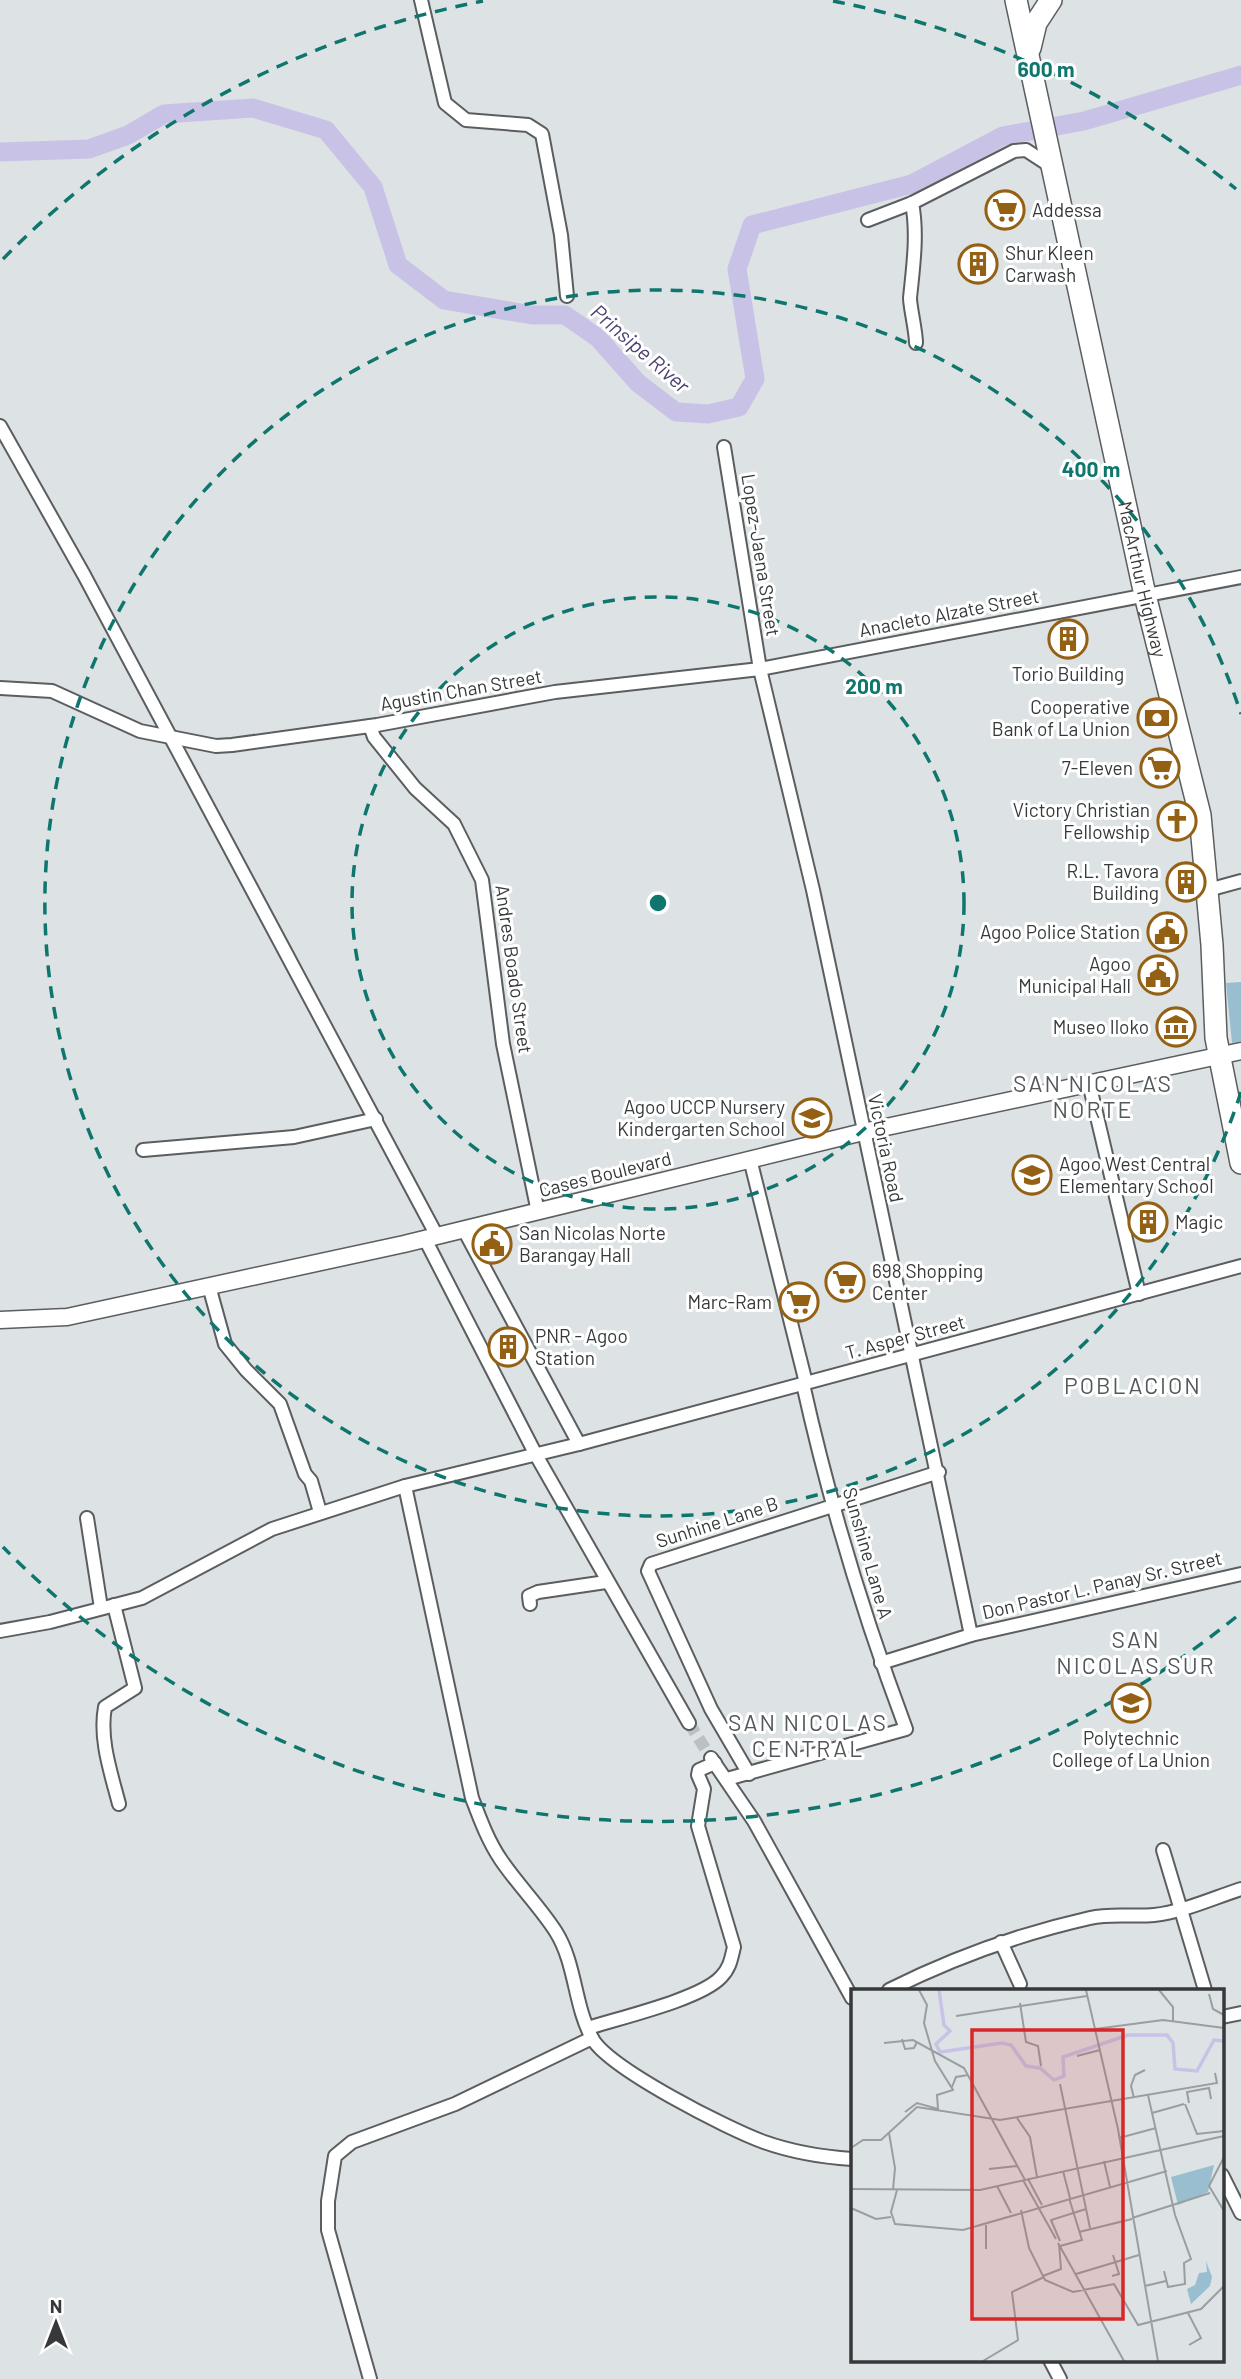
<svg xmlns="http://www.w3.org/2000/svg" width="1241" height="2379" font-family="Barlow,sans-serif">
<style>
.green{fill:#98bed0}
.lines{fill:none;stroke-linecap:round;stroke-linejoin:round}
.river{stroke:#c8c3e6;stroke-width:19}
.street-tunnel{stroke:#bcc0c2;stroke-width:12;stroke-dasharray:12 6;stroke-linecap:butt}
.street-casing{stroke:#5b5e60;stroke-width:16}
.secondary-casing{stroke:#5b5e60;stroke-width:19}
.highway-casing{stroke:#5b5e60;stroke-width:24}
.street{stroke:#fff;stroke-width:12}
.secondary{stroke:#fff;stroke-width:16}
.highway{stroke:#fff;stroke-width:21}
.ring{fill:none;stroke:#0f766e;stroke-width:3.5;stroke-dasharray:12 9}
.labels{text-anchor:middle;stroke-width:6;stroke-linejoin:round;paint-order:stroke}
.poi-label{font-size:19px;fill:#363839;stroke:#fff;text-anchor:end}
.street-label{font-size:19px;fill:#363839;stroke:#fff}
.water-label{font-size:21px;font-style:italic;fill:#4d4373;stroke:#fff}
.quarter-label{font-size:23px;letter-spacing:2px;fill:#54585a;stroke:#fff}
.inset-river{fill:none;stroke:#c8c3e6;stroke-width:3.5}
.inset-road{fill:none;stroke:#9a9ea0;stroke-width:2}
.view{fill:#d62828;fill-opacity:0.15;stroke:#d62828;stroke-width:3.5}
.inset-edge{fill:none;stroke:#363839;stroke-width:3.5}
.centre{fill:#0f766e;stroke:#fff;stroke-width:3.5}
.ring-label{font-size:21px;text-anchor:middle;font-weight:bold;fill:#0f766e;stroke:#fff;stroke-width:6;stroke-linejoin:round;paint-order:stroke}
</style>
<rect width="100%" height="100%" fill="#dde2e4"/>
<!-- green -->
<path class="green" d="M1241,982V1041L1232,1043L1226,983Z"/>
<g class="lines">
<!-- river -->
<path class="river" d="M0,152L89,149L128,135L164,114L253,108L326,130L373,187L398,265L444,300L532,315H565L598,338L638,383L676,412L708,414L739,407L755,379L737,269L752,225L912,184L1003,136L1084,121L1241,75"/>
<!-- street-tunnel -->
<path class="street-tunnel" d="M689,1723L711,1758"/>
<!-- street casing -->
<g class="street-casing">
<g id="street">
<path d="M421,0L445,103L466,120L528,125L542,134L561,235L567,296"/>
<path d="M912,203C918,234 913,268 910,298C910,307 916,331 916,343"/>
<path d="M868,220L912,203L1014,151L1026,150L1052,167"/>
<path d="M0,426L84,575L437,1236"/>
<path d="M724,447L760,669L813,890L971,1635"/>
<path d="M0,688L52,691L140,731L216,746L232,745L377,725L555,692L760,669L1241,577"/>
<path d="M370,726L374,737L415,788L454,824L482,880L503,1044L538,1212"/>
<path d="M1208,890L1241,881"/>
<path d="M1089,1083L1139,1294"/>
<path d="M143,1150L294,1137L376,1119"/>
<path d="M750,1159L806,1383"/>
<path d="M464,1230L579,1444"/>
<path d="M425,1239L536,1455L689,1723"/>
<path d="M209,1286L225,1344L246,1370L280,1404L305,1474L311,1481L320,1512"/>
<path d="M405,1486L472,1798C480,1819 488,1841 501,1860C518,1885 540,1907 556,1932C576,1964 574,2005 592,2038C608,2068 728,2129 764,2142C792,2152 823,2157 852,2159"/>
<path d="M87,1518L101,1608"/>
<path d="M530,1604L529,1596L538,1592L606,1582"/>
<path d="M114,1605L135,1688L105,1707C99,1739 111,1773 119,1804"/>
<path d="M0,1631L50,1622L142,1598L272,1529L405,1486L579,1444L1241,1266"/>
<path d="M881,1663L971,1635L1241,1574"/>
<path d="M711,1758L754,1821L852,1998"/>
<path d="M749,1774L711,1709L648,1571L651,1564L939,1472"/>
<path d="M727,1779L906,1729C864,1617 829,1501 803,1384"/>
<path d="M1163,1850L1205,1990"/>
<path d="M1001,1942L1020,1984"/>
<path d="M889,1990C953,1958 1019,1934 1090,1918C1111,1913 1132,1917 1154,1915C1183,1912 1213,1898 1241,1889"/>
<path d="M1222,2017L1241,2013"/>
<path d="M588,2028C619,2018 701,1999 721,1977C730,1968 731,1959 734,1947L698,1826L704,1789L698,1775L699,1770L715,1763"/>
<path d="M1222,2175L1241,2213"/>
<path d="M1050,2360L1060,2379"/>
<path d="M370,2379L328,2230V2201L335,2156L352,2142L455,2104L592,2038"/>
</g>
</g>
<!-- secondary casing -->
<g class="secondary-casing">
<path id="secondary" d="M0,1320L67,1317L404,1244L863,1132L1241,1051"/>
</g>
<!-- highway casing -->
<g class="highway-casing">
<g id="highway">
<path id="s1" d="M1016,0L1145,595L1200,815L1212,945L1216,1038L1241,1163"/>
<path d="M1030,48L1036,23L1051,0"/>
</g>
</g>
<!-- street -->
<use href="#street" class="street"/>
<!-- secondary -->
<use href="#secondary" class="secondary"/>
<!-- highway -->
<use href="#highway" class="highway"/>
</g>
<!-- distance rings -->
<g class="ring">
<circle cx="658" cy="903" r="306"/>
<path d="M1241 1092A613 613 0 1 1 1241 714"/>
<path d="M1236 1617A919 919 0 0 1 3 1547M3 259A919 919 0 0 1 483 1M833 1A919 919 0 0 1 1236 189"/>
</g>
<!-- icons -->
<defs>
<g id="supermarket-ring" transform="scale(2.0125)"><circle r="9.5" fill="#fff" stroke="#946114" stroke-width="1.5"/><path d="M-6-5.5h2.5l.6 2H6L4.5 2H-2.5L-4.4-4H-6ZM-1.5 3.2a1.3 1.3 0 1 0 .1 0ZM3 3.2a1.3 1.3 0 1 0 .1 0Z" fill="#946114"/></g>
<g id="building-ring" transform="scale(2.0125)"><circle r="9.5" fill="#fff" stroke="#946114" stroke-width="1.5"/><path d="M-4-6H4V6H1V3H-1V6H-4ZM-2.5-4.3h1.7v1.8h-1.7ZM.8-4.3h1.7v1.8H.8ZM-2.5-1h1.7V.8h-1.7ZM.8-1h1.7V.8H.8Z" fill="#946114"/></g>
<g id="bank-ring" transform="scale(2.0125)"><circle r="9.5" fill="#fff" stroke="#946114" stroke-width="1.5"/><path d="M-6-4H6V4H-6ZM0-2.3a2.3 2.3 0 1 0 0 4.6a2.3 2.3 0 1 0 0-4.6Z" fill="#946114"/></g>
<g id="church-ring" transform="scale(2.0125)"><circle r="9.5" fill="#fff" stroke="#946114" stroke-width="1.5"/><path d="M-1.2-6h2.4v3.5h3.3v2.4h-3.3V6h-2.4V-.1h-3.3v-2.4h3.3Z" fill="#946114"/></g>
<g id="civic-ring" transform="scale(2.0125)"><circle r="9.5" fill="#fff" stroke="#946114" stroke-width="1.5"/><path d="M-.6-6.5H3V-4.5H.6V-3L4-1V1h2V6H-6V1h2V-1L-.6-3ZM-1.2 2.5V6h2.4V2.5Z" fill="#946114"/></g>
<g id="museum-ring" transform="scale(2.0125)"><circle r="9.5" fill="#fff" stroke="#946114" stroke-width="1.5"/><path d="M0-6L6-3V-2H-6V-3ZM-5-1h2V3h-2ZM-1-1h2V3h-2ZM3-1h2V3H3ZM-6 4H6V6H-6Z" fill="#946114"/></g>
<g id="school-ring" transform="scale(2.0125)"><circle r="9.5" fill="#fff" stroke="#946114" stroke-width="1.5"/><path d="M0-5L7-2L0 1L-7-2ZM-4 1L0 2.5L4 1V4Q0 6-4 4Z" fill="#946114"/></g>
<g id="university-ring" transform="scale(2.0125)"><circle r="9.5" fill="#fff" stroke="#946114" stroke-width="1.5"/><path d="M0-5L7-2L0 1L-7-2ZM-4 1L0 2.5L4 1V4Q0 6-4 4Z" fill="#946114"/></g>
</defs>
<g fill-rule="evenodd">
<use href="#supermarket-ring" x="1005" y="210"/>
<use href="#building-ring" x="978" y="264"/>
<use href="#building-ring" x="1068" y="639"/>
<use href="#bank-ring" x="1157" y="718"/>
<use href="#supermarket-ring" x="1160" y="768"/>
<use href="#church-ring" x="1177" y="821"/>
<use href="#building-ring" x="1186" y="882"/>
<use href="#civic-ring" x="1167" y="932"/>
<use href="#civic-ring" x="1158" y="975"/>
<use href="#museum-ring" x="1176" y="1027"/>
<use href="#school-ring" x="812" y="1118"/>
<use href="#school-ring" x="1032" y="1175"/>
<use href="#building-ring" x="1148" y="1222"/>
<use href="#civic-ring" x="492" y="1244"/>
<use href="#supermarket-ring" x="845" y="1282"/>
<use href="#supermarket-ring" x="799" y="1302"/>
<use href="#building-ring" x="508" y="1347"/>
<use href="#university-ring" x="1131" y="1703"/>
</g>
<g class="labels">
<!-- poi labels -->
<g class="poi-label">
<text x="1032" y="217" text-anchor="start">Addessa</text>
<text x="1005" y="260" text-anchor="start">Shur Kleen<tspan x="1005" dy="22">Carwash</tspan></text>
<text x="1068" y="681" text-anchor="middle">Torio Building</text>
<text x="1130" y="714">Cooperative<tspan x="1130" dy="22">Bank of La Union</tspan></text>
<text x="1133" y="775">7-Eleven</text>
<text x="1150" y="817">Victory Christian<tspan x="1150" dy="22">Fellowship</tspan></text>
<text x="1159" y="878">R.L. Tavora<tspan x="1159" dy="22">Building</tspan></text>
<text x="1140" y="939">Agoo Police Station</text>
<text x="1131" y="971">Agoo<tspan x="1131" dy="22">Municipal Hall</tspan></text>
<text x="1149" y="1034">Museo Iloko</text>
<text x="785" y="1114">Agoo UCCP Nursery<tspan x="785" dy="22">Kindergarten School</tspan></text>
<text x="1059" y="1171" text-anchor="start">Agoo West Central<tspan x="1059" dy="22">Elementary School</tspan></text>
<text x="1175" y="1229" text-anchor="start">Magic</text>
<text x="519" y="1240" text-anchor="start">San Nicolas Norte<tspan x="519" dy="22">Barangay Hall</tspan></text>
<text x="872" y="1278" text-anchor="start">698 Shopping<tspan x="872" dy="22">Center</tspan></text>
<text x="772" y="1309">Marc-Ram</text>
<text x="535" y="1343" text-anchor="start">PNR - Agoo<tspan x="535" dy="22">Station</tspan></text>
<text x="1131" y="1745" text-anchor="middle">Polytechnic<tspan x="1131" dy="22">College of La Union</tspan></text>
</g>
<!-- street labels -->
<g class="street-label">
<text transform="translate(761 555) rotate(81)" y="7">Lopez-Jaena Street</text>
<text dy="7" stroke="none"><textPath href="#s1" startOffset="593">MacArthur Highway</textPath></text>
<text transform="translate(949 613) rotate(-11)" y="7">Anacleto Alzate Street</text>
<text transform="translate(461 690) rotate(-10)" y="7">Agustin Chan Street</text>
<text transform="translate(514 969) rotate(82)" y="7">Andres Boado Street</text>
<text transform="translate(886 1148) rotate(78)" y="7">Victoria Road</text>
<text transform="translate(605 1174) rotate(-14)" y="7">Cases Boulevard</text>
<text transform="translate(905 1337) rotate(-15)" y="7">T. Asper Street</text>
<text transform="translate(717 1522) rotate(-18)" y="7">Sunhine Lane B</text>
<text transform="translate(868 1553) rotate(74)" y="7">Sunshine Lane A</text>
<text transform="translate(1102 1585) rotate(-13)" y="7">Don Pastor L. Panay Sr. Street</text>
</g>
<!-- water labels -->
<g class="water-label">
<text transform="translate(640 349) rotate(41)" y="7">Prinsipe River</text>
</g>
<!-- quarter labels -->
<g class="quarter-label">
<text x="1093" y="1092">SAN NICOLAS<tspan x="1093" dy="26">NORTE</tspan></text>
<text x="1133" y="1394">POBLACION</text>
<text x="1136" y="1648">SAN<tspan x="1136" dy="26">NICOLAS SUR</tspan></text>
<text x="808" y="1731">SAN NICOLAS<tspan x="808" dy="26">CENTRAL</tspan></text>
</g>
</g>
<!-- overview -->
<g transform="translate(851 1989)">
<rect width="373" height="373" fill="#dde2e4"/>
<path d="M363,176L357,203L327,216L320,188ZM355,272L361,288L359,297L340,315L336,300L344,296L348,284L356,283Z" fill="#98bed0"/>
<path class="inset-river" d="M88,1L93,36L99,42L85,55L89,63L151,54L160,56L175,77L189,79L203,91L213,87L212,68L277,46H316L322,54L324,80L346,82L363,51L373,52"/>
<path class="inset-road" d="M235,1L267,140L307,372M308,1L322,18V32M358,5L362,20L373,26M169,14L175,53L187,57L190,77M105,27L236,7M244,40L312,31L373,39M51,50L54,60L63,59L66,53M33,54L62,51L113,79L174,191M226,67L249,61M209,95L239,239M101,98L105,88L117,86M297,106L324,226L340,270L333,274L334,295L317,298L313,282M283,109L280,97L284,86L294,81M338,114L336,103L358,99L360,110M334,115L346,145L373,142M54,123L66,114L87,120L86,106L102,101L84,72L73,34L76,16L68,1M301,124L333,115M166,129L179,148L186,188M38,144L44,179L42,201M268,149L305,139M0,159L12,151H30L66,118L149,131L366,94L364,84M373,168L358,197L373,222M253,172L259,198M138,180L166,177M212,182L219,209M177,190L191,216M172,191L205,250M146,197L160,224M0,200L129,201L373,147M46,201L40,223L44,235L112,241L316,182M0,219L25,230L40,228M170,221L178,259L194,291L222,303L263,295L287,336L350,320L373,297M281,229L359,204M135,236V260M228,243L281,230M209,252L200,231L235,220M207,254L273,372M209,257L231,251L218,209M225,285L288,266M192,287L210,280L208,255M261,287L268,285L262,266M294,297L315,292M337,324L350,349L338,356M132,372L167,351L161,303L193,288"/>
<path class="view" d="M121,41H272V330H121Z"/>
<rect width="373" height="373" class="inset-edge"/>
</g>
<circle cx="658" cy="903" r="10" class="centre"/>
<g class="ring-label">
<text x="1046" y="77">600 m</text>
<text x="1091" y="477">400 m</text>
<text x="874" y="694">200 m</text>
</g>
<!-- north arrow -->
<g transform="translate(56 2323)" stroke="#ffffff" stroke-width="5" paint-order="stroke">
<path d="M0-5L12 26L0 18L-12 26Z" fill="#363839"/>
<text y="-10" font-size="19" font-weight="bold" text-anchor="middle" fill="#363839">N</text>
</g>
</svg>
